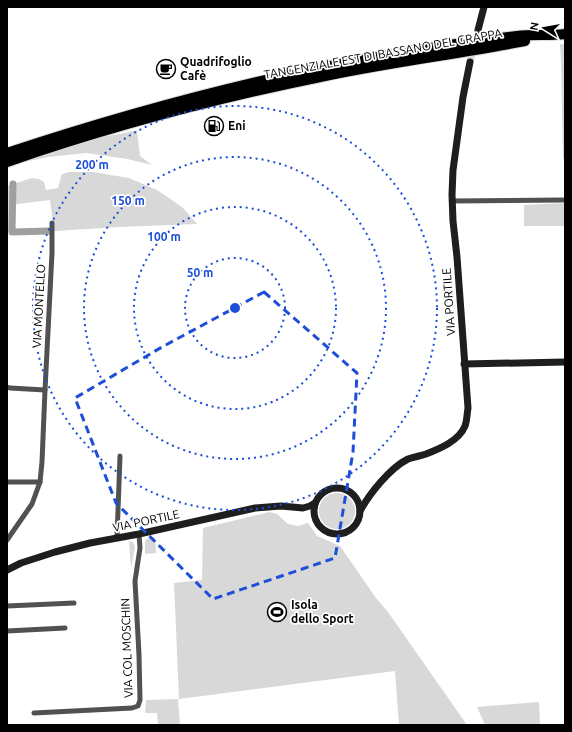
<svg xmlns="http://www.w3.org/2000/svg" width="572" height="732" font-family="Ubuntu,sans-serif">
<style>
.green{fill:#d8d8d8}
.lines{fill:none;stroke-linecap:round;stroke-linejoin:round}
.canal{stroke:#9f9f9f;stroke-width:7}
.secondary-tunnel{stroke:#d9d9d9;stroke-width:7;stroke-dasharray:7 3.5;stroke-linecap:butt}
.highway-casing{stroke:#dbdbdb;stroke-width:12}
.street{stroke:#515151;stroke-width:5}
.secondary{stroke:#1e1e1e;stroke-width:7}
.highway{stroke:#000;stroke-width:10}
.marked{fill:none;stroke:#1d4ed8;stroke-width:3;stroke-dasharray:8 5;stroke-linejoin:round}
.ring{fill:none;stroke:#1d4ed8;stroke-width:2;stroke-dasharray:2 4}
.labels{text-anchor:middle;stroke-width:3.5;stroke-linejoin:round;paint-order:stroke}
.street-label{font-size:12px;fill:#000;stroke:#fff}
.poi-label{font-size:12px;font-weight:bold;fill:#000;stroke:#fff;text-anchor:start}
.centre{fill:#1d4ed8;stroke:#fff;stroke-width:2}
.ring-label{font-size:12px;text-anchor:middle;font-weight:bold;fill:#1d4ed8;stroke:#fff;stroke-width:3.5;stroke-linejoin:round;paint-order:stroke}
</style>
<rect width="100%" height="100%" fill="#fff"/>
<!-- green -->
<g class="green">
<path d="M560,44H565V159H563L561,62Z"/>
<path d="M137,130L140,156L152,165L127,159L86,153L48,157L11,165L100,137L120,134Z"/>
<path d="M69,172H93L129,178L157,190L182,207L197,224L118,227L55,231H54L50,200L9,205L12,231L7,232V186L32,178L39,179L44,182L46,190L58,188L62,174Z"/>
<path d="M565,203V226H524V205Z"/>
<circle cx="337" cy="511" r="18"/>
<path d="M269,512L277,514L288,524L298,526L308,523L317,536L340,546L376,598L388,612L467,725H399L395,671L179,699L174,583L202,580L203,528Z"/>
<path d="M155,537L156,553L145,554V543L146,539Z"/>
<path d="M129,541L133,542L135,547L131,568Z"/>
<path d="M178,699L180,725H158L157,713H145L146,700Z"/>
<path d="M539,702L540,725H485L477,707Z"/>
</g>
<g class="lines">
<!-- canal -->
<path class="canal" d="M13,184L12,232L49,231"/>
<!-- secondary-tunnel -->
<path class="secondary-tunnel" d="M470,62L478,30"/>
<!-- highway casing -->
<g class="highway-casing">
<g id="highway">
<path d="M7,153C173,98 343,56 517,36C533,34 549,36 565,34"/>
<path d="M7,162C111,126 217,98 325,76C391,62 458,54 525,41"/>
</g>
</g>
<!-- street -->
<g class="street">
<path d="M452,201L563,200"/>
<path d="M7,387L10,388L45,390"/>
<path d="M7,482H40"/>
<path d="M117,538L120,456"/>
<path d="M7,540L32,504L40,482L42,462L45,390L52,253V223"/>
<path d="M7,606L74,603"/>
<path d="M7,631L65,628"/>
<path d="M34,713L132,708L138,706L140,700L139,655L135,581L140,548L139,534"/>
</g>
<!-- secondary -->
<g class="secondary">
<path d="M478,30L484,7"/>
<path d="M464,364L565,362"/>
<circle cx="337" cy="511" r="23"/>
<path d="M360,511C370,493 390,468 408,459C414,457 420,456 426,454C439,449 459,441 465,426C467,421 467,414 468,408L457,257L453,221L452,195L453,170L463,97L470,62"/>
<path d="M7,570L21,563L55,552L90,543L139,534L255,508L281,506L303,508L310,506L315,503"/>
</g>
<!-- highway -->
<use href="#highway" class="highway"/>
</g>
<!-- marked area -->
<path class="marked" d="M264,292L357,373L353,452L335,558L213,599L116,503L75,398L162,347Z"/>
<!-- distance rings -->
<g class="ring">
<circle cx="235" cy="308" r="50"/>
<circle cx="235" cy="308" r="101"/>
<circle cx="235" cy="308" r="151"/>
<circle cx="235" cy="308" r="202"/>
</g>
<!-- icons -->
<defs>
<g id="cafe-ring" transform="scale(1)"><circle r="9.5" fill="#fff" stroke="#000" stroke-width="1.5"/><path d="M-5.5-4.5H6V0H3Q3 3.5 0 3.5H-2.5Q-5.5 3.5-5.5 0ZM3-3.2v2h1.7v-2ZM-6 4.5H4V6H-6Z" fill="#000"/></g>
<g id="fuel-ring" transform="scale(1)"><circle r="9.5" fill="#fff" stroke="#000" stroke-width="1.5"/><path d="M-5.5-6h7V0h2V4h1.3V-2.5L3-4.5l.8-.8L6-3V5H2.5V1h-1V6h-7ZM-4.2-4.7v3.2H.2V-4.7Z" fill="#000"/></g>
<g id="stadium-ring" transform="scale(1)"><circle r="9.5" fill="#fff" stroke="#000" stroke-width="1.5"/><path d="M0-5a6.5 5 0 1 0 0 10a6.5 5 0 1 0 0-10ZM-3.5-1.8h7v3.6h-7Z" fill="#000"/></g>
</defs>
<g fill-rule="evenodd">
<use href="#cafe-ring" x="166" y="69"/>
<use href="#fuel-ring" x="214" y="126"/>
<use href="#stadium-ring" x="277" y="612"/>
</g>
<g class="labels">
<!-- street labels -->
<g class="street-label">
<text transform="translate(383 54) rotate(-10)" y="4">TANGENZIALE EST DI BASSANO DEL GRAPPA</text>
<text transform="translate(449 302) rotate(-94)" y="4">VIA PORTILE</text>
<text transform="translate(39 306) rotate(-87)" y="4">VIA MONTELLO</text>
<text transform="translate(146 521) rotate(-12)" y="4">VIA PORTILE</text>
<text transform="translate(127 648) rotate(-92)" y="4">VIA COL MOSCHIN</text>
</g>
<!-- poi labels -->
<g class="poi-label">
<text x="180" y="66">Quadrifoglio<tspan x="180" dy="14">Cafè</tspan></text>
<text x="228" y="130">Eni</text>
<text x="291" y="609">Isola<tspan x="291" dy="14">dello Sport</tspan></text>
</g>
</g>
<circle cx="235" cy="308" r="6" class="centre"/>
<g class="ring-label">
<text x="92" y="169">200 m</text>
<text x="128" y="205">150 m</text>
<text x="164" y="241">100 m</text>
<text x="200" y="277">50 m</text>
</g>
<!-- border -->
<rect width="572" height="732" fill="none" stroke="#000000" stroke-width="16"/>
<!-- north arrow -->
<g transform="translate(544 28) rotate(281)" stroke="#ffffff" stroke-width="3" paint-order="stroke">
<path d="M0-3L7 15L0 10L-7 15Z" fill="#000000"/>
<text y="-6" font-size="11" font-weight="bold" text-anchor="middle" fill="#000000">N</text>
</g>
</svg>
